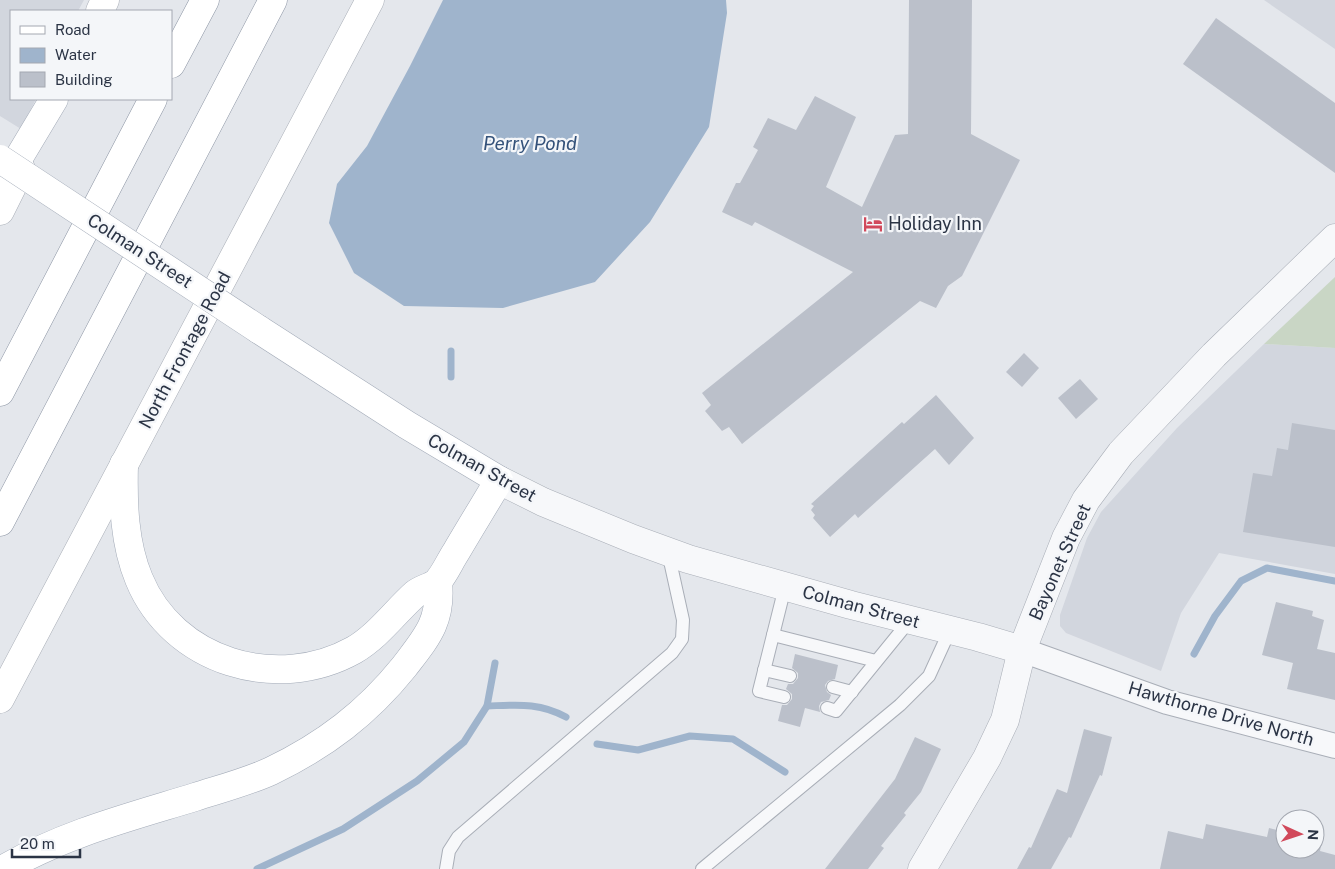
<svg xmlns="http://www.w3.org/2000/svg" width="1335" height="869" font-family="'Public Sans',sans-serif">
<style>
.built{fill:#d2d6de}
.green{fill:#c9d6c5}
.water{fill:#9fb4cc}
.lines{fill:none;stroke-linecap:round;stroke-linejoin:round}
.stream{stroke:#9fb4cc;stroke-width:7}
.building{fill:#bbc0ca}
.service-casing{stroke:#a9aeb7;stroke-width:14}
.minor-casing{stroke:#a9aeb7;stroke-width:26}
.tertiary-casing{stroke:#a9aeb7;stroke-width:29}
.secondary-casing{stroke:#a9aeb7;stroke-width:29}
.primary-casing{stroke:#a3abb8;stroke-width:29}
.motorway-casing{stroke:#8b94a3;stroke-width:29}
.service{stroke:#f7f8fa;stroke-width:12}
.minor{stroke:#f7f8fa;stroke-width:24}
.tertiary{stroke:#f7f8fa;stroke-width:28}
.secondary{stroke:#fff;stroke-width:28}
.primary{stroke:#fff;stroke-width:28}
.motorway{stroke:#fff;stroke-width:28}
.primary-bridge-casing{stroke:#a3abb8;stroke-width:29;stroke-linecap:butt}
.primary-bridge{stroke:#fff;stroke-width:28}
.labels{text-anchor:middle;stroke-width:4.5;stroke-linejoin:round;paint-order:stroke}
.poi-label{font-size:18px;fill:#2b3445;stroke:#f4f6f9;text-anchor:start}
.street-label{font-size:18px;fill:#2b3445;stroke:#f4f6f9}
.water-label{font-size:19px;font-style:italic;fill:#34527a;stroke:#f4f6f9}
</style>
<rect width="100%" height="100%" fill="#e4e7ec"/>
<!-- built -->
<g class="built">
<path d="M0,0H84L78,11H11V99H36L21,129L0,116Z"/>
<path d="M1264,0H1335V49Z"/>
<path d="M1264,344L1335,348V574L1219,553L1181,613L1161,671L1066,633L1060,626V615L1087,538L1101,512L1177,428Z"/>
</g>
<!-- green -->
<path class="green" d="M1335,277V348L1264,344Z"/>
<!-- water -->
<path class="water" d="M443,0H726L727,13L709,127L650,222L595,282L503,308L404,306L354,273L329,223L337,184L367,146L410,66Z"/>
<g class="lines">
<!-- stream -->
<g class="stream">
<path d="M451,377V351"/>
<path d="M1194,654L1215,616L1241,581L1267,568L1335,581"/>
<path d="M487,706C516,705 539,702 566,717"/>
<path d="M597,744L638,750L690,736L733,739L785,772"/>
<path d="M257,869L343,829L417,781L464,742L487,706L495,663"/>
</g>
</g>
<!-- building -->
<g class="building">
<path d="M909,0H972L971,134L1020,160L962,276L948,286L936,308L920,301L742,444L729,427L722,431L705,411L711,405L702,393L853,272L755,222L752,226L722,212L736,183H740L758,150L753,147L768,118L796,130L815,96L856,117L826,187L862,207L895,135L908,134Z"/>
<path d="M1216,18L1335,103V173L1183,64Z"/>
<path d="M1024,353L1039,368L1022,387L1006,372Z"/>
<path d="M1080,379L1098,399L1076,419L1058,398Z"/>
<path d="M936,395L974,438L949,465L935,449L858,518L855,514L830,537L813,518L815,515L811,510L814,506L811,504L902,422L904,424Z"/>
<path d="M1292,423L1335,430V547L1243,532L1253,473L1272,476L1277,448L1288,450Z"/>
<path d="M1276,602L1313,611L1312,616L1324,620L1317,649L1335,653V700L1287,689L1293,663L1262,655Z"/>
<path d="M795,654L838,665L835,679L828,681L825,685L827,692L831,695L829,700L821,702L819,706L820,712L805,708L800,727L778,721L782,705H787L792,699V694L786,689L788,684H793L798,678V673L792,668Z"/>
<path d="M1084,729L1112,737L1102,776L1100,775L1071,838L1069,837L1051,869H1017L1029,847L1031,848L1057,789L1067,793Z"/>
<path d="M915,737L941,749L921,792L904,813L906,815L881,846L884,848L868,869H825L895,779Z"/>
<path d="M1206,824L1267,837L1269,828L1285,832V849H1315V839L1322,840L1320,851L1335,855V869H1160L1168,831L1203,839Z"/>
</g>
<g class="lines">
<!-- service casing -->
<g class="service-casing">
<g id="service">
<path d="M773,635L876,661"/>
<path d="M764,670L790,676"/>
<path d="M833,687L852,692"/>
<path d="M784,697L759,691L785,587"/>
<path d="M827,708L836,711L910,620"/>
<path d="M446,869L449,851L458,837L672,653L682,639L683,620L668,552"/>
<path d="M702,869L900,705L929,676L950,630"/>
</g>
</g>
<!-- minor casing -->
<g class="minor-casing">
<path id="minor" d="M1022,650L1167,702L1335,746"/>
</g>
<!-- tertiary casing -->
<g class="tertiary-casing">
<g id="tertiary">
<path d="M499,480L543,502L633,539L688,559L851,605L978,637L1022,650"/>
<path d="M922,869L987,758L1005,720L1022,650L1066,538L1086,500L1121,453L1214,355L1335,238"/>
</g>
</g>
<!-- secondary casing -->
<g class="secondary-casing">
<g id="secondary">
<path d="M100,11L105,0"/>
<path d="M0,211L21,169"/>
<path d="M0,699L370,0"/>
</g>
</g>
<!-- primary casing -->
<g class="primary-casing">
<g id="primary">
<path d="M0,189L54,99"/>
<path d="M124,464C123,503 124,543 139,579C173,662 277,693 354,650C378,636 395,612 415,594C422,588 433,587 438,581C445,573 450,561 456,552C470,528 485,504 499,480L407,425L258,329"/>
<path d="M4,869C63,834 130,817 195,797C220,789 247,782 271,771C325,745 367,713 404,667C427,637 442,621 438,582"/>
</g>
</g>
<!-- motorway casing -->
<g class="motorway-casing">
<g id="motorway">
<path d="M171,64L205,0"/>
<path d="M0,392L153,99"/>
<path d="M0,522L273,0"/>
</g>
</g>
<!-- service -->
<use href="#service" class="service"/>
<!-- minor -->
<use href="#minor" class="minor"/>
<!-- tertiary -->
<use href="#tertiary" class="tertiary"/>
<!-- secondary -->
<use href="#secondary" class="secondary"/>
<!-- primary -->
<use href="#primary" class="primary"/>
<!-- motorway -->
<use href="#motorway" class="motorway"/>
<!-- primary-bridge casing -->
<g class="primary-bridge-casing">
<path id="primary-bridge" d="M0,159L258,329"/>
</g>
<!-- primary-bridge -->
<use href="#primary-bridge" class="primary-bridge"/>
</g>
<!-- icons -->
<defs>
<g id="hotel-bare" transform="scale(1.5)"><path d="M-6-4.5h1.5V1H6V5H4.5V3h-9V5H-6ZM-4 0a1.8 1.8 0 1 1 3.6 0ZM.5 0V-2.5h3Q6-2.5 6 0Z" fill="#d1495b" stroke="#f4f6f9" stroke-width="2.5" paint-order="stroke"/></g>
</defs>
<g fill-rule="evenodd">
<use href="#hotel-bare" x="873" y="224"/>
</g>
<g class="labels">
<!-- poi labels -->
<g class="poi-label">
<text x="888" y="230">Holiday Inn</text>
</g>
<!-- street labels -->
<g class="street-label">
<text transform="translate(140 251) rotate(33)" y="6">Colman Street</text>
<text transform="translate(185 350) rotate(-62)" y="6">North Frontage Road</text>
<text transform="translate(482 468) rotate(29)" y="6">Colman Street</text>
<text transform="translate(1060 562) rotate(-66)" y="6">Bayonet Street</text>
<text transform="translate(861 607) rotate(15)" y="6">Colman Street</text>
<text transform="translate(1221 714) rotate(16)" y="6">Hawthorne Drive North</text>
</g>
<!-- water labels -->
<g class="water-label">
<text x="530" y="150">Perry Pond</text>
</g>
</g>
<!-- legend -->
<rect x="10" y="10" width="162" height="90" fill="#f4f6f9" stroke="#a4a8b1"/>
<rect x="20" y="26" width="25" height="8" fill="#ffffff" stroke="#a4a8b1"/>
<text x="55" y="35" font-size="15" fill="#2b3445">Road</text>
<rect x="20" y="48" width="25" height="15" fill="#9fb4cc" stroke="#a4a8b1"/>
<text x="55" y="60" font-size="15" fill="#2b3445">Water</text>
<rect x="20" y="72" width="25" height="15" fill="#bbc0ca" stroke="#a4a8b1"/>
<text x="55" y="85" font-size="15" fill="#2b3445">Building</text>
<!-- north arrow -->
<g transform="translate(1300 834) rotate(93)"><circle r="24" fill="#f4f6f9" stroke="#a4a8b1"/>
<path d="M0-4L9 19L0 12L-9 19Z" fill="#d1495b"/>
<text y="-8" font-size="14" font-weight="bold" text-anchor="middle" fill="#2b3445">N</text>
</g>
<!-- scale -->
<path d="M12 849v8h68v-8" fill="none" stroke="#2b3445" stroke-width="2.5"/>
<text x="20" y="849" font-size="15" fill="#2b3445" stroke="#f4f6f9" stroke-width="4" paint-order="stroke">20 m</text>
</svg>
